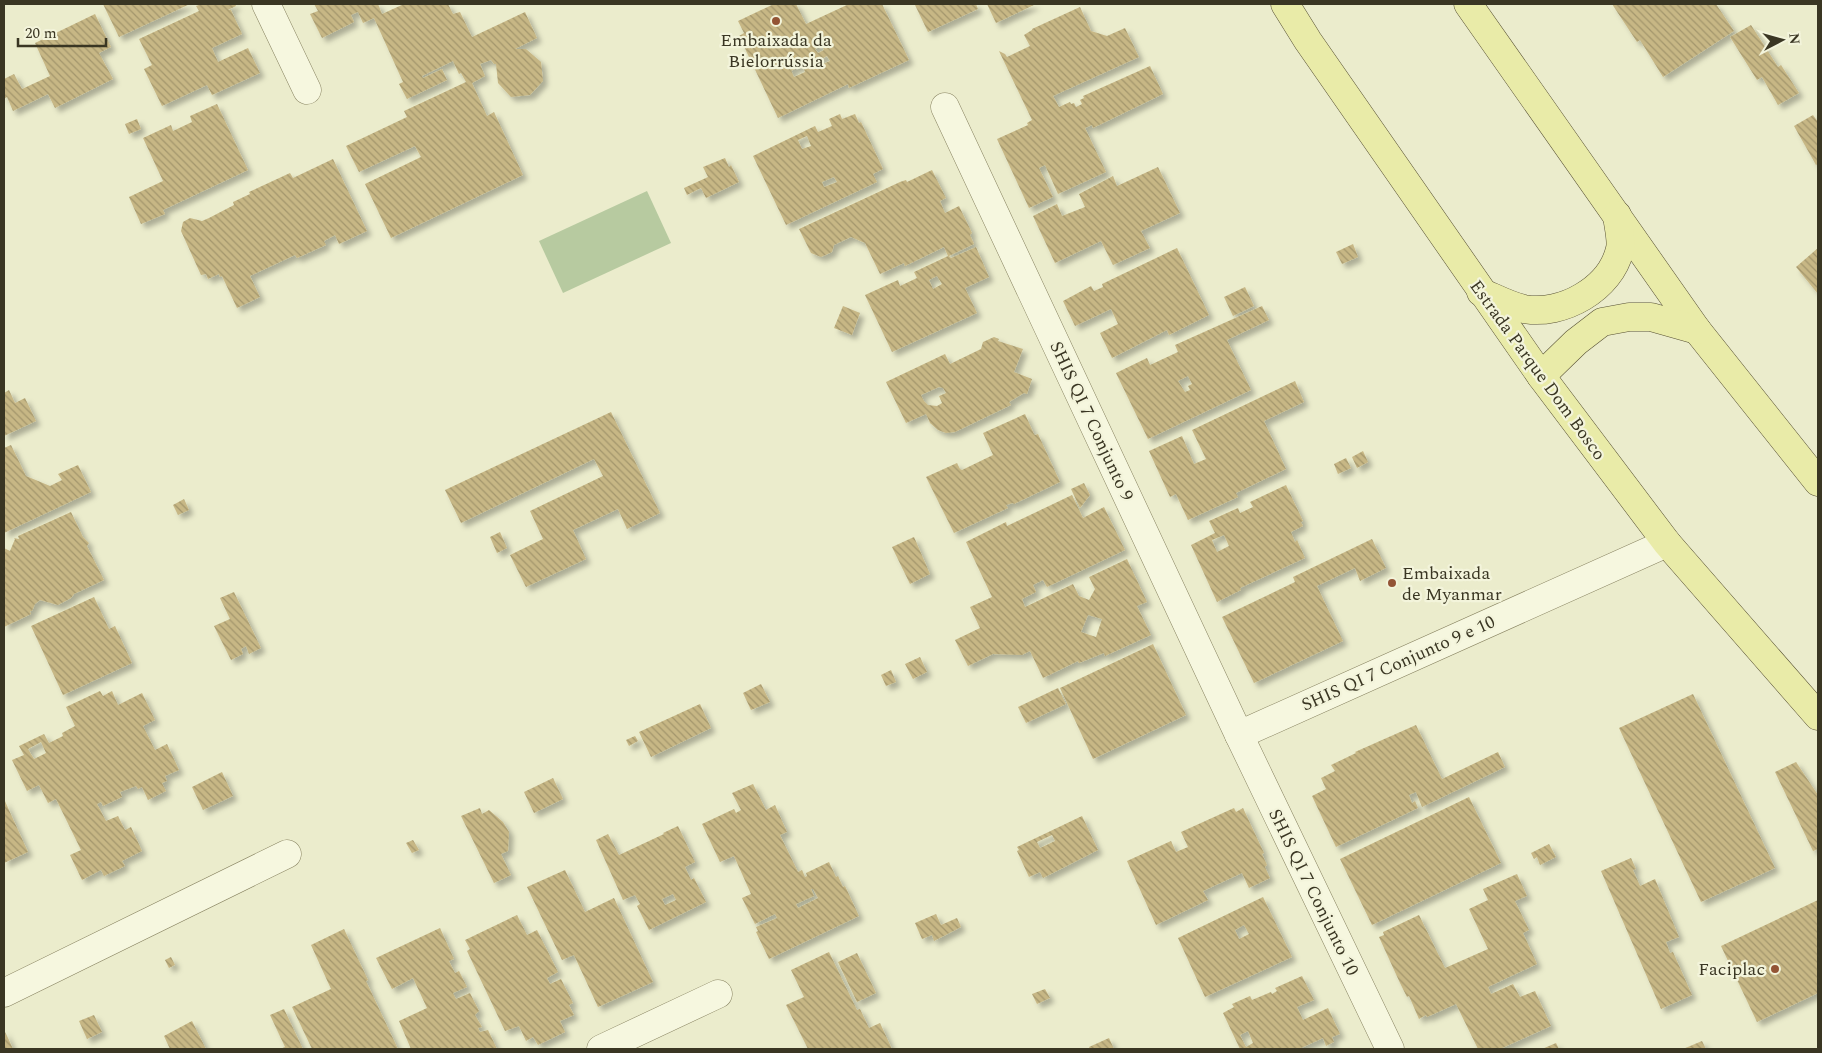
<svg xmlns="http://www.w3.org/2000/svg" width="1822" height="1053" font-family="Spectral,serif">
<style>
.park{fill:#b7caa0}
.building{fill:url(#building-back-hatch);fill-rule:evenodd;filter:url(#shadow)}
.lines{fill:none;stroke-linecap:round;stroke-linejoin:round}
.street-casing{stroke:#888361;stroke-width:29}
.primary-casing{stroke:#575034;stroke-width:29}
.street{stroke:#f6f7df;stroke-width:28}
.primary{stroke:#e9eba8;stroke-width:28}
.poi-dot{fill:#935435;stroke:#f3f4db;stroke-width:2}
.labels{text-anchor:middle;stroke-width:4.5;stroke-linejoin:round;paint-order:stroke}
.poi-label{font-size:18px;fill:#3a3623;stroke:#f3f4db}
.street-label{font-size:18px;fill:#3a3623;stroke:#f3f4db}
</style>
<defs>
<pattern id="building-back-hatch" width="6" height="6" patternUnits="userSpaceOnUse" patternTransform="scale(1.25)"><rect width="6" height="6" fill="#c7b785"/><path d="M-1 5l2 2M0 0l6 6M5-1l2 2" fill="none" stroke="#a3966c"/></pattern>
<filter id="shadow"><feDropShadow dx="4.5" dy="4.5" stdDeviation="2.5" flood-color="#0004"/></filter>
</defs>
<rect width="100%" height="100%" fill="#ebeccc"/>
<!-- park -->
<path class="park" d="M647,191L671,243L563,293L539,241Z"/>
<!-- building -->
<g class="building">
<path d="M103,4H190L119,37Z"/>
<path d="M201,4H235L236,6L228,10H231L242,34L212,48L218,62L248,48L260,73L212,95L207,85L162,106L144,69L152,65L139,39L199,11L196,6Z"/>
<path d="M314,4H378L382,14L404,4H448L453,14L460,12L472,37L525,12L537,38L515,49H526L541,62L543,81L530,95L511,97L498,83L496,64H494L491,60L480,64L485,76L472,83L487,116L494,112L523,175L391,238L365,184L421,157L415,146L359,172L346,146L407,117L404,111L466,82L461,73L459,74L453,61L422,76L423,78L442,69L447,80L407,99L399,84L403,82L374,18L363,23L358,12L351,15L354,22L322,38L310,14L318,11Z"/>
<path d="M774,4H796L806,24L849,4H882L909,60L849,88L848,84L778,118L739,36L744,33L738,21ZM822,45L824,50L818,53L815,49ZM827,56L830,61L823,64L821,59ZM787,61L791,71L802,65L805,72L794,77Z"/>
<path d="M918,4H976L978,9L928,32L915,5Z"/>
<path d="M987,4H1036L996,23Z"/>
<path d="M1612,4H1716L1734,31L1663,77L1640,40L1637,42Z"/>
<path d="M1080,7L1091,31L1107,36L1125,28L1139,57L1053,96L1059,107L1070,102L1071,104L1074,103L1076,107L1082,104L1080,100L1084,98L1083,96L1150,66L1163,94L1093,128L1092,125L1085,128L1106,172L1058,194L1045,165L1039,168L1053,197L1029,208L997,139L1028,125L1027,123L1032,120L999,51L1005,54L1007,57L1030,46L1024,35L1032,30V29Z"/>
<path d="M95,14L111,47L99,53L113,79L55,108L48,94L13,111L7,97L4,99V79L14,74L22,89L50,76L35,43Z"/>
<path d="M1751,25L1778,67L1781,65L1799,93L1778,105L1762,77L1757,80L1730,37Z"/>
<path d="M217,104L248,170L163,210L165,214L141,224L129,197L163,181L143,138L171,125L173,131L192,122L190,116Z"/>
<path d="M840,114L842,119L855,114L859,123L861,122L883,169L873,174L877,182L786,225L753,156L815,126L818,132L832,126L829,119ZM807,136L811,146L802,149L798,140ZM834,177L837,182L824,187L822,182Z"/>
<path d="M1813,115L1818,122V164L1816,165L1794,126Z"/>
<path d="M137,119L141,129L129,134L125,124Z"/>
<path d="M725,158L729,167L731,165L739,182L706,198L701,188L687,195L684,188L708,177L703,167Z"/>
<path d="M333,159L367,231L339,244L335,235L324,241L326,245L297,258L295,255L250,276L260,297L237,308L222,276L220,277L219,274L208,279L206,274L201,275L181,231L183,222L190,218L202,221L209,218L234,205L233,202L250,194L249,192L290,173L293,178Z"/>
<path d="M1158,167L1180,213L1141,231L1150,248L1113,265L1101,241L1055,263L1033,216L1057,204L1062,216L1085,207L1079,194L1113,176L1117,186Z"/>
<path d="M932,170L946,198L940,201L945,213L959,206L972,233L970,235L974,244L949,256L951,258L976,247L989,277L965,288L977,313L892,352L865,295L898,280L900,286L917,278L914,272L948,256L944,247L905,266L904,263L880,274L865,243L851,237L834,245L832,252L821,257L811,253L799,229L900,182L906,180L907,182ZM937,276L942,284L933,289L929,280Z"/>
<path d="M1353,244L1358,257L1342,264L1336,252Z"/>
<path d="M1177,248L1209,315L1169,335L1167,330L1112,358L1100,333L1118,324L1111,309L1075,326L1063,301L1091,286L1094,291L1103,287L1102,284Z"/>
<path d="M1818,248V294L1796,267Z"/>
<path d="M1245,287L1254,306L1233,316L1224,297Z"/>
<path d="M843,306L860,313L852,335L834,328Z"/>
<path d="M1262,306L1269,320L1227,340L1251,390L1148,439L1116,373L1147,358L1150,365L1178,352L1175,345ZM1188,376L1192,384L1188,386L1190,390L1185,392L1178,381Z"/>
<path d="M994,337L999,339L998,341L1023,349L1014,372L1032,379L1027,394L1024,393L1009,402L1011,405L955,432L946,433L938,430L930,423L926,414L906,423L886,382L945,354L950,364L981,349L983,342ZM939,387L943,388L946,393L939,396L942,403L937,406L928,405L924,401L921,395Z"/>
<path d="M1295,381L1304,402L1264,421L1286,469L1236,493L1238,497L1188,520L1176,494L1170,497L1149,451L1182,436L1194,464L1206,459L1192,430Z"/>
<path d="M9,390L15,403L25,398L36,421L4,436V393Z"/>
<path d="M611,412L660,513L627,529L618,509L573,530L586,559L526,587L510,555L543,539L530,511L603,476L594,459L461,523L445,490Z"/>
<path d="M1025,414L1034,434L1035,435L1038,434L1060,482L1014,504L1013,503L1006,505L1008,508L954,533L926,477L957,463L960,469L962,470L993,455L983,433Z"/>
<path d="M11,445L26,476L50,486L62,480L58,474L78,465L91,492L4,533V448Z"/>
<path d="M1363,451L1368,462L1357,468L1352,457Z"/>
<path d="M1346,458L1351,468L1338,474L1334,464Z"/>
<path d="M1084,483L1090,495L1080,508L1071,489Z"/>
<path d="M1286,485L1303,521L1301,522L1303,526L1291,532L1295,542L1297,540L1305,558L1240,588L1241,590L1217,602L1191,545L1215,533L1209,521L1238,508L1240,513L1253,507L1250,502ZM1224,535L1229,546L1217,552L1212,540Z"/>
<path d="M1072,495L1083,518L1104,507L1125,550L1047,587L1043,580L1033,585L1036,592L1022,599L1025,607L1073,584L1079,596L1089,600L1095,589L1089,577L1127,559L1147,602L1137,606L1151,635L1105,656L1104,653L1079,663L1078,661L1043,678L1030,651L1022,655L993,654L968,666L955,640L980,628L970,607L992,597L966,542L1006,522L1007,526ZM1088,615L1102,619L1096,637L1081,632Z"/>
<path d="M184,499L189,510L178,515L173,505Z"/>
<path d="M71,512L83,537L89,543L87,546L104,580L74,594L71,598L58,605L40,600L35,604L32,611H30L31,614L4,627V548L10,551L15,539L14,538L19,539L18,536Z"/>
<path d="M500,532L507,548L497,553L490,537Z"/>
<path d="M914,537L930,574L910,584L892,547Z"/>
<path d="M1372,539L1386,568L1360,581L1355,568L1317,586L1343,641L1254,683L1222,617L1295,582L1293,577Z"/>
<path d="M234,592L261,648L249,654L246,646L241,649L243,654L231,660L214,626L230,619L220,598Z"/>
<path d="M94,597L109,629L115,626L132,663L63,695L31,626Z"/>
<path d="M1153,644L1186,715L1093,759L1060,688Z"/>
<path d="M920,657L927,672L913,679L905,664Z"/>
<path d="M891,670L896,682L886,686L881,675Z"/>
<path d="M761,684L770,702L751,710L743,693Z"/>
<path d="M1058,688L1066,704L1026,723L1018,707Z"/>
<path d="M100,691L103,696L112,691L118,705L142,693L155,720L143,726L155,750L167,744L179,770L165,776L167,781L162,783L166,791L148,800L142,787L138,789L136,786L120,792L122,797L103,806L101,802L97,804L106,821L118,816L125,830L131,827L142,851L122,861L125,866L104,876L101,870L82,880L70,855L81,850L56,799L48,803L39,785L27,791L12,760L24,755L19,746L44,734L49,743L63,736L62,733L75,726L66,707ZM41,742L46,753L34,759L28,749Z"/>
<path d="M1693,694L1775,868L1701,902L1619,728Z"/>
<path d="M700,704L711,728L651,757L639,732Z"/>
<path d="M1416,725L1442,779L1498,752L1505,767L1422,807L1416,792L1409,795L1412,803L1415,801L1418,808L1336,847L1312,796L1326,789L1321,778L1335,771L1331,765L1356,753L1355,752Z"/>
<path d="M635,736L638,741L629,746L626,740Z"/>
<path d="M1796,762L1818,795V849L1813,851L1775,772Z"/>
<path d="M222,772L233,796L203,810L192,787Z"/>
<path d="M553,778L563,799L534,813L524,792Z"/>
<path d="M753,784L766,810L775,805L787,832L780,835L798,872L802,870L805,877L807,876L806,873L829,862L836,877L838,876L843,887L845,886L859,916L769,959L756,932L758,931L756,927L777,918L775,914L755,924L742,898L751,894L734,856L720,862L702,824L734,809L736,813L741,810L732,793ZM811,889H813L818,898L798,908L796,904L814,896Z"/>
<path d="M1469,797L1501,863L1372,925L1340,859Z"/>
<path d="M4,799L28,852L4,863Z"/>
<path d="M480,808L482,814L489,810L503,822L509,832L508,851L501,854L511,875L494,883L461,816Z"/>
<path d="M1234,808L1236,812L1243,808L1264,853L1262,854L1267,865L1265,867L1270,878L1249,888L1242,873L1203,891L1208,900L1156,925L1127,861L1171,841L1176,852L1188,847L1181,832Z"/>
<path d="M1082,816L1098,850L1043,878L1040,872L1029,877L1017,851L1019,850L1017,847ZM1052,835L1055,841L1040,848L1037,842Z"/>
<path d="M678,826L695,862L685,867L691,880L694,878L706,902L649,930L637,906L640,904L635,895L623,900L596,840L608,834L619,855L664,834L663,833ZM673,894L676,900L665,905L662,899Z"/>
<path d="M413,840L419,850L412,853L406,843Z"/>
<path d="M1549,844L1556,857L1540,865L1537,857L1534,859L1531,853Z"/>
<path d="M1631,858L1636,869L1633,870L1640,886L1655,879L1679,937L1666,942L1670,953L1673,952L1692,995L1661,1009L1601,871Z"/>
<path d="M565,870L585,912L614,898L653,982L598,1007L574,955L562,960L527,887Z"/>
<path d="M1517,874L1527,896L1515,901L1529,930L1523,933L1537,964L1488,987L1491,994L1513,984L1520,997L1535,991L1551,1026L1500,1049H1478L1456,1004L1427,1017L1426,1015L1419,1019L1409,996L1407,997L1400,983L1379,937L1384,935L1383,932L1419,915L1445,968L1488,949L1469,909L1488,900L1483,889Z"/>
<path d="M1263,897L1292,957L1205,997L1178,938ZM1244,925L1249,934L1239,939L1235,930Z"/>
<path d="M1818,900V993L1757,1022L1721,946Z"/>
<path d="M936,914L941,925L957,918L961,927L934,941L932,935L922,939L915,923Z"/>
<path d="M517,915L527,935L537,930L558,972L547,978L550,984L561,979L573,1003L569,1005L574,1015L560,1021L565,1032L538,1045L533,1037L526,1041L519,1026L505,1031L467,951L470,949L465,940Z"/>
<path d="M440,928L454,959L449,961L455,973L459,971L467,987L453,993L456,999L470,993L479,1011L475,1015L482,1027L478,1028L480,1032L488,1030L497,1049H411L399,1021L427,1008L413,978L392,989L376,958Z"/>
<path d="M344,929L368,980L366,981L398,1049H312L292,1007L331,989L311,945Z"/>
<path d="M829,952L857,1010L860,1009L869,1028L880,1023L892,1049H808L786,1005L804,997L791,970Z"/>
<path d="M857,953L876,993L857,1002L838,962Z"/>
<path d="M171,957L175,965L169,968L165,960Z"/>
<path d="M1302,976L1314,1000L1297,1007L1303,1020L1328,1008L1340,1034L1332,1037L1334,1042L1326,1046L1323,1038L1299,1049H1240L1223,1013L1234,1007L1232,1004L1250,996L1252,1000L1271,992L1272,994L1277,991L1275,988ZM1248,1031L1253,1043L1246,1047L1240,1035Z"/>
<path d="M1045,989L1050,998L1037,1004L1032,994Z"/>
<path d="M284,1009L303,1049H280L285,1047L270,1015Z"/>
<path d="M94,1015L102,1032L87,1039L79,1021Z"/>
<path d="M192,1021L206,1049H170L164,1036Z"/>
<path d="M4,1030L8,1038L13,1049H4Z"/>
<path d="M1109,1038L1114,1049H1090L1089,1047Z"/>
<path d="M1702,1041L1706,1049H1683Z"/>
<path d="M1556,1043L1559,1049H1542Z"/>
</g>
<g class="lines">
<!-- street casing -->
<g class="street-casing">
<g id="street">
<path d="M266,4L307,90"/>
<path d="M945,107L1239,735L1390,1049"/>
<path d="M1239,735L1667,543"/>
<path d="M4,993L287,854"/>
<path d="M601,1049L718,994"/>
</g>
</g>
<!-- primary casing -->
<g class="primary-casing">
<g id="primary">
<path d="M1285,4L1308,41L1541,376L1667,543L1818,716"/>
<path d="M1468,4L1697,330L1818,482"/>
<path d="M1481,292C1495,298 1510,306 1524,309C1562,316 1611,289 1620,249C1622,240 1618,225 1617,215"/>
<path d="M1541,376L1576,342L1602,322L1629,317H1651L1697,330"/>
</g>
</g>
<!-- street -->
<use href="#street" class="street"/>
<!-- primary -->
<use href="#primary" class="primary"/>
</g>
<!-- markers -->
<g class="poi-dot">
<circle cx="776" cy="21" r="5"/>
<circle cx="1392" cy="583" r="5"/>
<circle cx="1775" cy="969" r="5"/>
</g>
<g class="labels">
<!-- poi labels -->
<g class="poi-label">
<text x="776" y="46">Embaixada da<tspan x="776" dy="21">Bielorrússia</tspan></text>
<text x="1402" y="579" text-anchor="start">Embaixada<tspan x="1402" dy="21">de Myanmar</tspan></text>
<text x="1765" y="975" text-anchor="end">Faciplac</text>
</g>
<!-- street labels -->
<g class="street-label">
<text transform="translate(1538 370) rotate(54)" y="6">Estrada Parque Dom Bosco</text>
<text transform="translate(1092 421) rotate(65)" y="6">SHIS QI 7 Conjunto 9</text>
<text transform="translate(1398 663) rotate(-24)" y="6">SHIS QI 7 Conjunto 9 e 10</text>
<text transform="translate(1314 892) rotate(64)" y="6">SHIS QI 7 Conjunto 10</text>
</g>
</g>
<!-- border -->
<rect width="1822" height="1053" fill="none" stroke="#3a3623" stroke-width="10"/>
<!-- north arrow -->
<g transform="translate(1782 40) rotate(84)" stroke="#f3f4db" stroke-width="4" paint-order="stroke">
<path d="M0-4L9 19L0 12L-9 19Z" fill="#3a3623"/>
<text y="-8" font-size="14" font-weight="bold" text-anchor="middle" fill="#3a3623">N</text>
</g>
<!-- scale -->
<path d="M18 38v8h88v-8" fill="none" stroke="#3a3623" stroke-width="2.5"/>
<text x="25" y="38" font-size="15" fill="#3a3623" stroke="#f3f4db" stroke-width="4" paint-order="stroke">20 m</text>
</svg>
